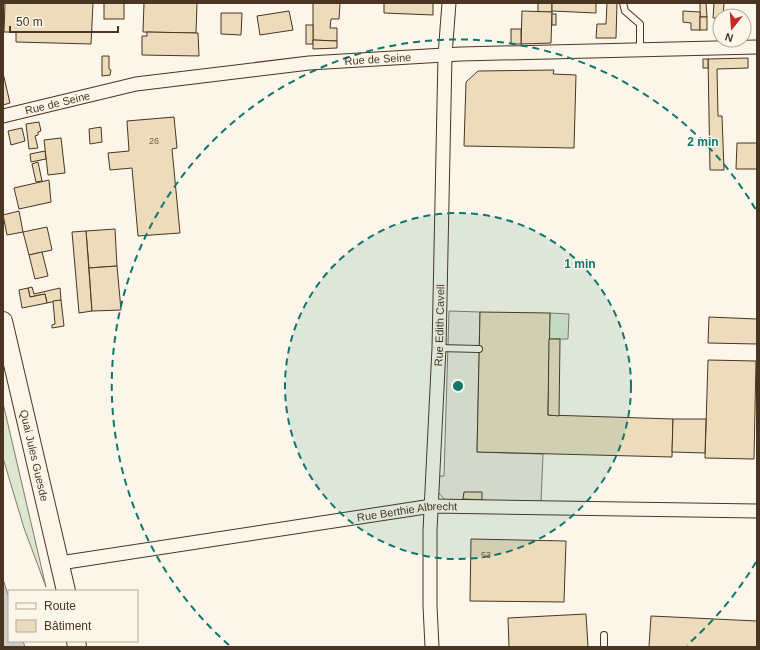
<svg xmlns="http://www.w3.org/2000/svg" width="760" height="650" font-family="Arial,sans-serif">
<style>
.green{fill:#dce7d0;stroke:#887966}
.parking{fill:#ede7d9;stroke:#887966}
.water{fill:#c9cecd;stroke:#887966}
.building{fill:#ecdcbc;stroke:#4a3520}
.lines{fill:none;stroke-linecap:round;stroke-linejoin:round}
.service-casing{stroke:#4a3520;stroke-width:8}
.minor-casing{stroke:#4a3520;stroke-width:15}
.secondary-casing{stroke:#4a3520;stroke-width:20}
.service{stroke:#fbf6e9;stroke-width:6}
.minor{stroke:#fbf6e9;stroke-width:13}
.secondary{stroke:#fbf6e9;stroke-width:18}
.ring{fill:none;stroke:#0f766e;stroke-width:2;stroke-dasharray:7 5}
.labels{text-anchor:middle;stroke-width:3;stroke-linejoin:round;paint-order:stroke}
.number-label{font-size:9px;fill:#725f47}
.street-label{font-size:11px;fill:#4a3520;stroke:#fbf6e9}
.centre{fill:#0f766e;stroke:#fbf6e9;stroke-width:2}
.ring-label{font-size:12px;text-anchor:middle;font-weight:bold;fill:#0f766e;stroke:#fbf6e9;stroke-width:3;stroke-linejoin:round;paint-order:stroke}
</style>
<rect width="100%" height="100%" fill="#fbf6e9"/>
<!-- green -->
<g class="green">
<path d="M550,313L569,314L568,339H549Z"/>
<path d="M3,403L46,587L24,528L3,458Z"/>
</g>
<!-- parking -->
<path class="parking" d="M449,311L480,312L477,452L543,454L541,502L445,500L438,492V476H444Z"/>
<!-- water -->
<path class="water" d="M3,579L9,598V641H23L25,647H3Z"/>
<!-- building -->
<g class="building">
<path d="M5,3H93L91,44L16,42V32H4Z"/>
<rect x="104" y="3" width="20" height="16"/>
<path d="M144,3H197L196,33L143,32Z"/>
<path d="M313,3H340L339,19H331L330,28H337V41L313,40Z"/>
<path d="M384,3H433V15L384,13Z"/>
<rect x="538" y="3" width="14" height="9"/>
<path d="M552,3H596V13L552,11Z"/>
<path d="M607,3H617L616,38H596L597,24H606Z"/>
<path d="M700,3H706L707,17H700Z"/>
<path d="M714,3H724L723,16H720V18H713Z"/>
<path d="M289,11L293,30L260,35L257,16Z"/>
<path d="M522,11L552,12L551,43L521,44Z"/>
<path d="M683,11L700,12V30H691V23L683,22Z"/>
<path d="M221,13H242L241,35L221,34Z"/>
<rect x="552" y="14" width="4" height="11"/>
<rect x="700" y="17" width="7" height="13"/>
<rect x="306" y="25" width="7" height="19"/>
<rect x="511" y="29" width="10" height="15"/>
<path d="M147,32L198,33L199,56L142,55V36H147Z"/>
<path d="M313,40L337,41V48L313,49Z"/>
<path d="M102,56H109V69L111,70L110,75L102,76Z"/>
<path d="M748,58V68L717,69L718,116H722L724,170H710L708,59Z"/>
<rect x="703" y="59" width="5" height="9"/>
<path d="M554,70L553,74L576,75L574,148L464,146L466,82L478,71Z"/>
<path d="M3,73L10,103L3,105Z"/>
<path d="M174,117L177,148L172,149L180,233L138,236L132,168L110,170L108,153L129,151L127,121Z"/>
<path d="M39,122L41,131L38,132V135L35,136L38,148L29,149L26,124Z"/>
<path d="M101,127L102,142L90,144L89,129Z"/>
<path d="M22,128L25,141L11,145L8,131Z"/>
<path d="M61,138L65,173L48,175L44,140Z"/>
<path d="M737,143H757V169H736Z"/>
<path d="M45,151L46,159L31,162L30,154Z"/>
<path d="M38,162L42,181L36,182L32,164Z"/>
<path d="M49,180L51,202L19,209L14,188Z"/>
<path d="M19,211L23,232L7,235L3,215Z"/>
<path d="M47,227L52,250L29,255L23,232Z"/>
<path d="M115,229L117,266L89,268L86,231Z"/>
<path d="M86,231L92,311L79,313L72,232Z"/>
<path d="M42,252L48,276L35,279L29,255Z"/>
<path d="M117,266L121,310L92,311L89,268Z"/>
<path d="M32,287L34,294L60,288L61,300L47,303L45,294L30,297L28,288Z"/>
<path d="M28,288L30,297L45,294L47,303L22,308L19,290Z"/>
<path d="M61,300L64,326L52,328V325L55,324L53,301Z"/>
<path d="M480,312L550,313L548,415L673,419L672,457L477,452Z"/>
<path d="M709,317L757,319V344L708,343Z"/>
<path d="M549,339H560L559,416L548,415Z"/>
<path d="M708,360L756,361L754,459L705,458Z"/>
<path d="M673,419H706L705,453L672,452Z"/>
<path d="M464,492H482V500L463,499Z"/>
<path d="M471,539L566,541L564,602L470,601Z"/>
<path d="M586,614L588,647H509L508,618Z"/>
<path d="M651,616L757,621V647H649Z"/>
</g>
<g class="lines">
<!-- service casing -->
<g class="service-casing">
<g id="service">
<path d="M623,3L625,11L640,24V50"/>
<path d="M439,348L479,349"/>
<path d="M604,635V647"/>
</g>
</g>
<!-- minor casing -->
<g class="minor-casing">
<g id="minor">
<path id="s1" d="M3,116L136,84L309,63L461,54L757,47"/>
<path id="s2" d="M60,563L432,506L757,511"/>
<path id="s3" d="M432,647L430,606V531L439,348L445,55L449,3"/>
</g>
</g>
<!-- secondary casing -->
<g class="secondary-casing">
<g id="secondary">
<path id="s4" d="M3,321L66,591"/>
<path d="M76,641L77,647"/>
</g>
</g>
<!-- service -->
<use href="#service" class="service"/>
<!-- minor -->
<use href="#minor" class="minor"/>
<!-- secondary -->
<use href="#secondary" class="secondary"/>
</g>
<!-- distance rings -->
<circle cx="458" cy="386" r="173" fill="#0f766e" fill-opacity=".12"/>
<g class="ring">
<circle cx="458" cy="386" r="173"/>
<path d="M756 562A346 346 0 0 1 687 645M229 645A346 346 0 1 1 756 210"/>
</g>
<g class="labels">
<!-- number labels -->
<g class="number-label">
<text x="154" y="144">26</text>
<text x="486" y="558">53</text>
</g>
<!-- street labels -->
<g class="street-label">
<text dy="4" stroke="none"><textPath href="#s1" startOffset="380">Rue de Seine</textPath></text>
<text dy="4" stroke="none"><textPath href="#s1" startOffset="56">Rue de Seine</textPath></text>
<text dy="4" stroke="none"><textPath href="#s3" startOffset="322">Rue Edith Cavell</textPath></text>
<text dy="4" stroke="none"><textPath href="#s4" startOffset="138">Quai Jules Guesde</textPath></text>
<text dy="4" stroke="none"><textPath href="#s2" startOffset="351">Rue Berthie Albrecht</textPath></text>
</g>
</g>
<circle cx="458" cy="386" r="6" class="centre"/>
<g class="ring-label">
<text x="703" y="146">2 min</text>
<text x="580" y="268">1 min</text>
</g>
<!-- border -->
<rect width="760" height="650" fill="none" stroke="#4a3520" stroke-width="8"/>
<!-- legend -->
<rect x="8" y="590" width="130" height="52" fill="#fbf6e9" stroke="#b4a999"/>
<rect x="16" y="603" width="20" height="6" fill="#fbf6e9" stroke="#b4a999"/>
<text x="44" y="610" font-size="12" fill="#4a3520">Route</text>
<rect x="16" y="620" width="20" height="12" fill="#ecdcbc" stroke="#b4a999"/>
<text x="44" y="630" font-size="12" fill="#4a3520">Bâtiment</text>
<!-- north arrow -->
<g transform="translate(732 28) rotate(197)"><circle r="19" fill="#fbf6e9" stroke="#b4a999"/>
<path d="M0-3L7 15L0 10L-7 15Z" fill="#c62828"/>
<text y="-6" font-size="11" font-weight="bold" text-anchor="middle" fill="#4a3520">N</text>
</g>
<!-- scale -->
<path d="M10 26v6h108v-6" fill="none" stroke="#4a3520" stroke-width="2"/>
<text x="16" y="26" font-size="12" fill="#4a3520" stroke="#fbf6e9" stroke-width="3" paint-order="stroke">50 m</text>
</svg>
